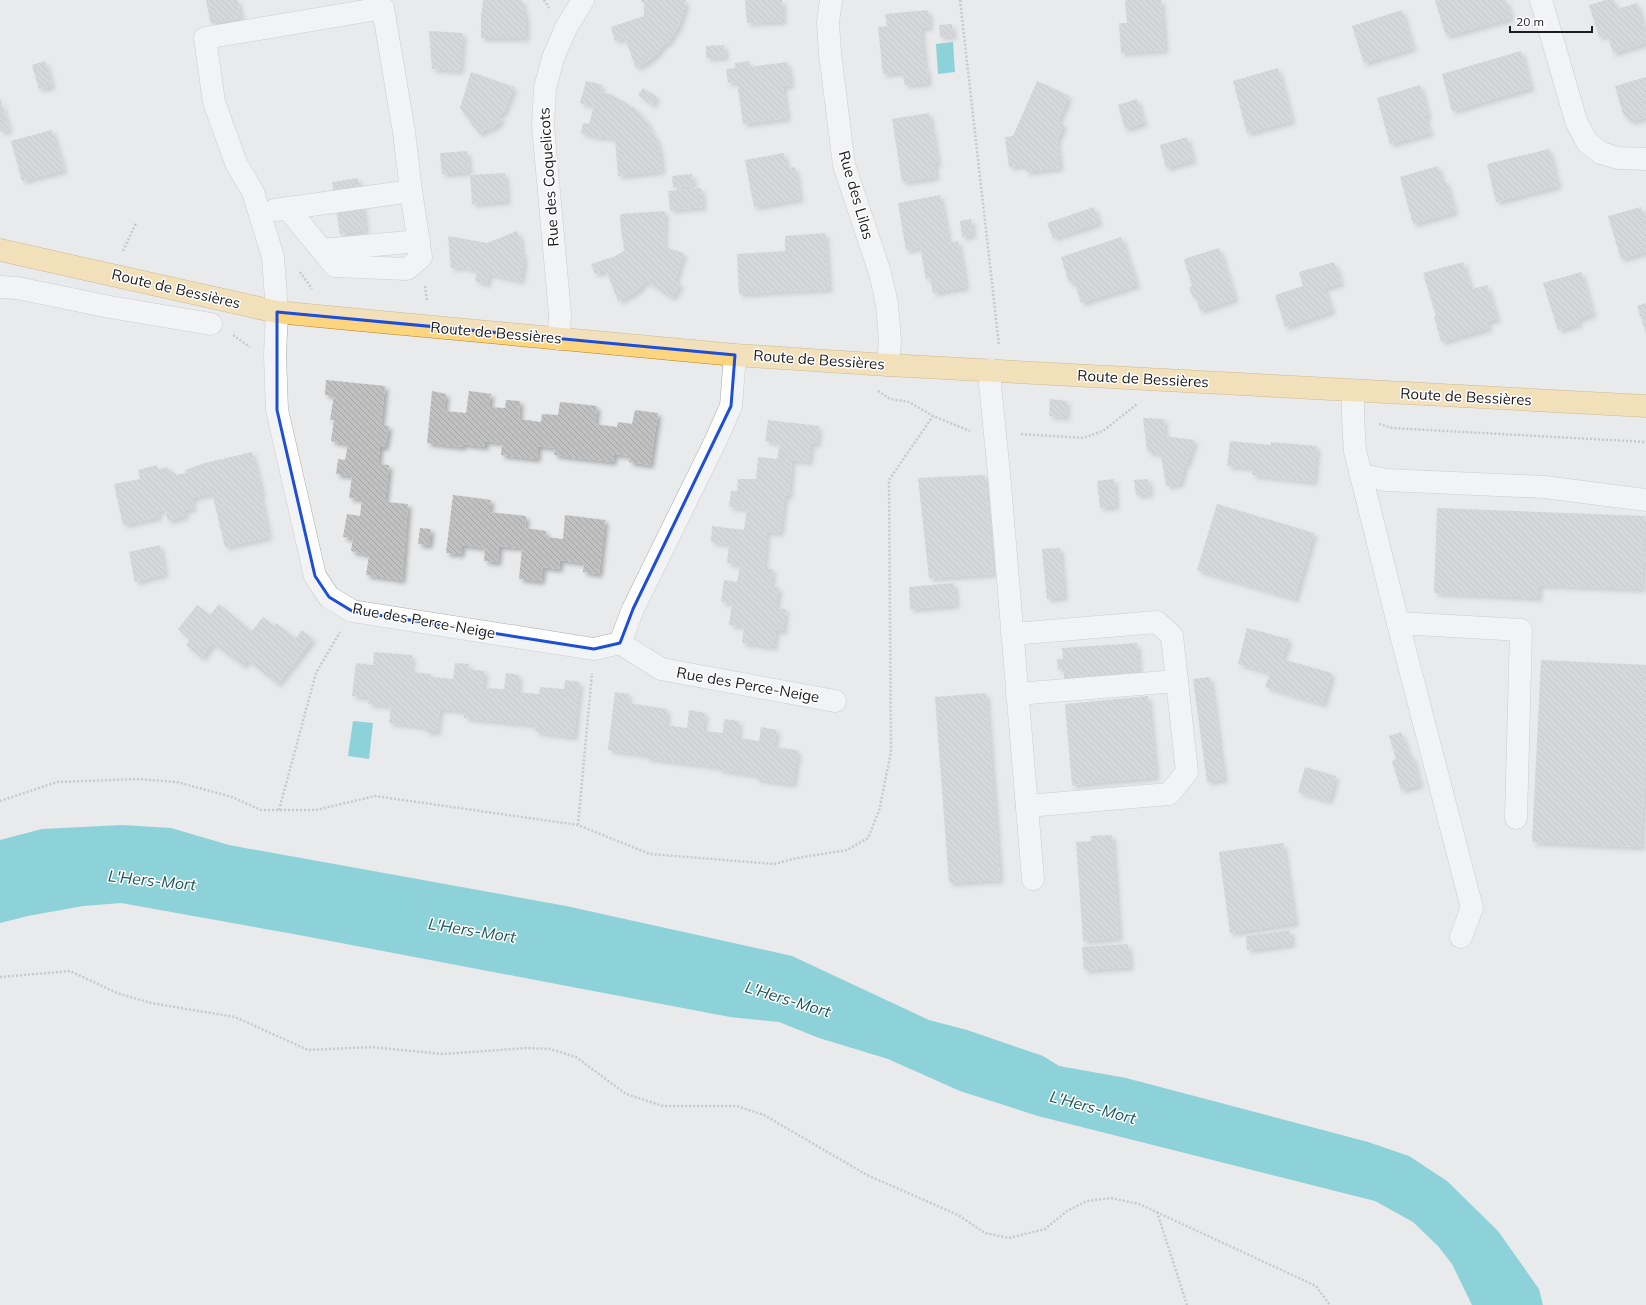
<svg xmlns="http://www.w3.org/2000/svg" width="1646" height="1305" font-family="Mulish,sans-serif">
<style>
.water{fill:#21b6c4}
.building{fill:url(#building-back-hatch);filter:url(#shadow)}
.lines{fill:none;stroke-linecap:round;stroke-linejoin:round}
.minor-casing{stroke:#abacad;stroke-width:23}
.major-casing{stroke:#ae8225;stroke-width:23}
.path{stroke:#a2a3a4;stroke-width:2.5;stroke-dasharray:2 2;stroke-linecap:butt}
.minor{stroke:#fff;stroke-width:22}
.major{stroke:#fed57f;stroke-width:22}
.marked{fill:none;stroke:#1d4ed8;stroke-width:3;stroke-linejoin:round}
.labels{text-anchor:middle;stroke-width:3;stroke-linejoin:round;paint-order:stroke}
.street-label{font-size:15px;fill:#1c1c1d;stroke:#fff}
.water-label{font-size:16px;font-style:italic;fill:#1c555b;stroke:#fff}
</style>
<defs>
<pattern id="building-back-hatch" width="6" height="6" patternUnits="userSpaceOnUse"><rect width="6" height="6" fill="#c1c1c2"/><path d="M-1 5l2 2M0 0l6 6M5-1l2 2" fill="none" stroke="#a5a5a6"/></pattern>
<filter id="shadow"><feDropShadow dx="3.5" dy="3.5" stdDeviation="2" flood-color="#0004"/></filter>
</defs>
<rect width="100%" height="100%" fill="#e8eaeb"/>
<!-- water -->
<g class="water">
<path d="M953,42L955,72L938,74L936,44Z"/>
<path d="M353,721L373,723L369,759L348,756Z"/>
<path d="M122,825L171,828L229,845L566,906L792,956L929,1020L967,1030L1043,1056L1059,1066L1126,1078L1368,1142L1409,1156L1447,1181L1498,1231L1539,1289L1543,1305H1472L1452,1264L1438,1246L1413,1222L1375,1201L1038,1116L960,1091L888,1059L819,1038L779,1022L730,1017L299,935L121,903L83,906L28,916L0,923V840L42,829Z"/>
</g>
<!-- building -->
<g class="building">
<path d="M206,0H238L241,18L211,24Z"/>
<path d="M483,0H522L526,20V38H481V18Z"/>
<path d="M641,0H686L683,15L679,23L680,24L667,44L665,43L657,54L647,62L636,68L625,38L615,41L611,27L644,16V2L641,3Z"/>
<path d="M745,0H782L783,21L747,23Z"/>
<path d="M1125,0H1161L1165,50L1121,53L1119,23H1127Z"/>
<path d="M1435,0H1506L1511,18L1446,36Z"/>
<path d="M1606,0H1614L1617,9L1637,3L1646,34V43L1613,53L1607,35L1599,37L1589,5Z"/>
<path d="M928,10L930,27L921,28L925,69H927L928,83L905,85L902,72L883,74L878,27L887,26L885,14Z"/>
<path d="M1402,10L1413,48L1364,63L1352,26Z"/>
<path d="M952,24L953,36L940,37L939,25Z"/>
<path d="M429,31L463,33L460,71L432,69Z"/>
<path d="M724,45L725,57L706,58V46Z"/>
<path d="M1521,51L1531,88L1452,111L1442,74Z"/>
<path d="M45,61L52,86L39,89L32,65Z"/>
<path d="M749,61L750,67L787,62L791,85L783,86L787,118L743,124L737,82L728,83L726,69L735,68V63Z"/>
<path d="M1278,68L1292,121L1247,133L1233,81Z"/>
<path d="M471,72L514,87L504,112L498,117L502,120L491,129L489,128L479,134L460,108Z"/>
<path d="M1646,77V117L1633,121L1629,120L1623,114L1615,86Z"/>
<path d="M586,81L602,85L600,92L610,94L623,101L632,108L633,106L650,125L648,126L656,138L659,147L662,171L618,176L615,139L602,136L601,138L581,133L583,123L589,124L594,106L580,103Z"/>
<path d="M1037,81L1069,96L1058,122L1064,124L1057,141L1060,168L1026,172L1024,165L1009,167L1005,137L1013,136Z"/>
<path d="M1420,85L1428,116H1425L1430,133L1390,144L1377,98Z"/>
<path d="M643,88L657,97L652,105L638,95Z"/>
<path d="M0,97L9,130L0,132Z"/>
<path d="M1137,99L1144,123L1125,129L1118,105Z"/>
<path d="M929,113L938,164H934L936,177L902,182L892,119Z"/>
<path d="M52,130L64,170L22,181L11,141Z"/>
<path d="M1187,137L1193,160L1166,168L1160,145Z"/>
<path d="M1549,149L1558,186L1496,202L1487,164Z"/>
<path d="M467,151L469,172L442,174L440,153Z"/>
<path d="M784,153L787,168L795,167L800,199L754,207L745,160Z"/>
<path d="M1438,166L1442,182L1446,181L1455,212L1413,224L1400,177Z"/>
<path d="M505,173L507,201L472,204L470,175Z"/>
<path d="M692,174L693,186L673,188L672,176Z"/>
<path d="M358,178L366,230L340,234L332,182Z"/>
<path d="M701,188L703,207L670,210L668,191Z"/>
<path d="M940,195L949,243L958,241L966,287L933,293L930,278L926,279L920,247L906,250L898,203Z"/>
<path d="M1094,207L1099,223L1053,238L1047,223Z"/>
<path d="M1641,207L1643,213L1646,212V252L1621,259L1608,216Z"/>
<path d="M665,211L664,247L684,253L675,281L681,284L672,298L646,281L639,289L629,296L618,301L606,270L595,274L591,264L613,257L624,251L623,239H622L620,214Z"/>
<path d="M971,219L973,235L962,237L960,221Z"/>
<path d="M517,231L522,243L520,244L524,260L521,281L489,274L487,284L475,281L477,271L463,267L451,268L448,236L487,243Z"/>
<path d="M825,233L829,289L739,294L737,254L785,251V236Z"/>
<path d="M1121,237L1137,285L1081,303L1074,281L1069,283L1061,257Z"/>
<path d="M1219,248L1235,299L1200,311L1196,297L1193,298L1189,287L1192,286L1184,259Z"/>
<path d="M1334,262L1341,283L1324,288L1332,311L1285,327L1275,295L1303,286L1299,272Z"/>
<path d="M1463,262L1471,289L1487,285L1497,319L1487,322L1489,328L1441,342L1434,316H1436L1423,273Z"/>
<path d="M1581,272L1593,314L1578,319L1579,324L1558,330L1543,283Z"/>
<path d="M1646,303V333L1637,306Z"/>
<path d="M326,380L385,386L381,425L389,426L385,447H380L378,464L389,465L385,502L408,504L402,580L366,575L369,555L351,551L353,538L343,537L347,514L360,516L362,499L349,498L352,476L336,474L338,459L345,460L348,444L331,441L334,420H330L334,395H325Z"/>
<path d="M432,391L446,394L444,411L466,413L469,391L491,394L489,407L505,408L506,400L520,401L519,419L541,422L542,414L558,415L560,402L597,406L595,424L617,427L618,422L632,424L635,410L658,413L650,465L629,462L630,456L614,454L613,462L554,455L555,448L538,446L537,459L501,455L502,443L485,441V447L463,444L462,447L427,443Z"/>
<path d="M1050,399L1067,401L1066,417L1049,416Z"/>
<path d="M1143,418L1164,419L1165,436L1195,440L1187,464H1185L1180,484L1166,486L1161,455L1147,451Z"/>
<path d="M768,420L819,426L817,444L811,443L809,462L792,460L789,496L785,495L780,533L767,532L764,568L773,569L771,586L779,587L776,608L786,609L783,631L776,630L774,647L742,643L744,626L729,625L732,603L721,602L724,580L737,582L740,565L727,563L729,544L711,542L712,526L744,530L747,509L729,507L731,491H737L738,479H756L758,457L777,459L780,443L765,441Z"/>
<path d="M1230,441L1271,445V442L1317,446L1314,482L1252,475L1253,468L1227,466Z"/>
<path d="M252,452L262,493H260L269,537L225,547L212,493L192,498L193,509L184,510L186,516L168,521L165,510L158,511L159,517L123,525L114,484L140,479L138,470L157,465L158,470L166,467L176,475L186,473L185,470L205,463Z"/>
<path d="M985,475L993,574L929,578L918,478Z"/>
<path d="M1114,479L1116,506L1100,508L1097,481Z"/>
<path d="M1148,479L1150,494L1136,495L1134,480Z"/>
<path d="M453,495L491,500L489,512L526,516L525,528L546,531L545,537L563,539L565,515L605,520L599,574L583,572L584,563L560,560L559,569L543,567L541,581L519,579L522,548L499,546L498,562L484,561L485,548L462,545L461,554L446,553Z"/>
<path d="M1217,504L1314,533L1295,599L1197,570Z"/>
<path d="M1437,508L1645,516L1642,589L1539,585V598L1434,593Z"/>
<path d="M420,528L431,529L429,545L418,544Z"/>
<path d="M160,545L165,574L135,582L129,552Z"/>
<path d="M1060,548L1064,597L1047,599L1042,549Z"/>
<path d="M954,583L956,605L910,609L909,587Z"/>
<path d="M219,604L252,631L263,617L274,626L276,623L296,638L302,630L313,639L278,684L247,660L243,666L213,643L202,658L186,645L190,640L178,629L197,605L210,615Z"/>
<path d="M1247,628L1289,639L1282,659L1332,673L1323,704L1265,687L1270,673L1238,664Z"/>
<path d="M1137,643L1139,674L1064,679V669H1058L1057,659H1063L1062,648Z"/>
<path d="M374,652L412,655L411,672L431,674V677L453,679L455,663L469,664L468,669L485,671L483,688L504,689L506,673L519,675L518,692L539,694L540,687L564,689L565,680L580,682L574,737L535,732L536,725L464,718V711L440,709L437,732H425L426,727L389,723L391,706L368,704L369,697L352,696L356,663L373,665Z"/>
<path d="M1541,660L1646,665V750L1641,847L1532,842Z"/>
<path d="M1210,677L1224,779L1207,782L1193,679Z"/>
<path d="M615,692L629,694L628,703L667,709L666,725L687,728L689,710L705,713L703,731L723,733L724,719L739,721L738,738L759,741L761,727L777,730L774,747L798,750L793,784L755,779L756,775L719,770V767L646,758V755L608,750Z"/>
<path d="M986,693L1000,880L949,883L935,697Z"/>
<path d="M1148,696L1156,777L1072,785L1065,704Z"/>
<path d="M1401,732L1409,756L1412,755L1420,785L1401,790L1392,761L1396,759L1389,736Z"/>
<path d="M1305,767L1336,776L1329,801L1298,792Z"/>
<path d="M1112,835L1119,938L1083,941L1076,842L1092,841L1091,836Z"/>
<path d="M1283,843L1295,923L1230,933L1219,852Z"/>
<path d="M1290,930L1292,944L1247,950L1246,936Z"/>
<path d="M1128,944L1130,967L1084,970L1082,947Z"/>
</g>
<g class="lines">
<!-- minor casing -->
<g class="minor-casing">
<g id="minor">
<path d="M831,0L828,22L830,54L844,165L880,273L887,304L890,341L888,365"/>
<path d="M1541,0L1576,121L1587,142L1601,153L1618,158L1646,159"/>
<path d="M288,209L335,266L407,269L421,257L411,191L404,132L383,8L205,38L214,102L236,163L253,192L273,257L277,312L275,354L277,410L315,576L329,597L352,611L594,649L620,643L633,609L716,440L731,406L735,355"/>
<path d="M275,210L411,191"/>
<path d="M322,250L419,241"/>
<path d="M0,287L17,288L110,307L211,324"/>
<path d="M559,339L560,314L543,126L545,88L553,58L566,28L583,0"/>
<path d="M991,370L990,385L999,473L1033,879"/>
<path d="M1353,391V418L1355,451L1398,623L1472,908L1461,937"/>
<path d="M1361,475L1386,480L1544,487L1646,500"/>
<path d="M1398,623L1521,630L1516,818"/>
<path d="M1012,634L1157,622L1172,636L1187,772L1169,794L1027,806"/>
<path d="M620,643L661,669L835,701"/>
<path d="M1017,694L1177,681"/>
</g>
</g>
<!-- major casing -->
<g class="major-casing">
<path id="major" d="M0,250L277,312L349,319L735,355L888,365L1646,406"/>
</g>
<!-- path -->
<g class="path">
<path d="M544,0L549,8"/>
<path d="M960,0L999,345"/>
<path d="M123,251L136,223"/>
<path d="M300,272L312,289"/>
<path d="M425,286L427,301"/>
<path d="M233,335L250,347"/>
<path d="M878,391L890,399L909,402L933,416L970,431"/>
<path d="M1379,424L1392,428L1646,442"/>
<path d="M1021,434L1083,438L1103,431L1137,404"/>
<path d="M0,801L57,782L137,779L177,782L232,797L261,810H316L375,796L578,825L650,854L774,864L797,858L847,850L868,838L879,811L891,752L889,480L933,416"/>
<path d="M279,810L316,673L340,632"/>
<path d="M578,825L592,673"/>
<path d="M0,977L70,971L117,993L151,1003L235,1017L308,1050L371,1047L443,1054L527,1048L550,1049L576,1057L626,1094L663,1106H737L764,1115L867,1175L958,1215L985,1233L1009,1238L1045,1229L1067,1211L1087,1201L1111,1198L1139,1204L1316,1286L1330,1305"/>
<path d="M1157,1212L1187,1305"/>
</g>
<!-- minor -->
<use href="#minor" class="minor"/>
<!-- major -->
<use href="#major" class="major"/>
</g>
<!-- marked area -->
<path d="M0 0H1646V1305H0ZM277,312L735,355L731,406L633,609L620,643L594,649L352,611L329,597L315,576L277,410Z" fill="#e8eaeb" fill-opacity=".55" fill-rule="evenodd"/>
<path class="marked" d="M277,312L735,355L731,406L633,609L620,643L594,649L352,611L329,597L315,576L277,410Z"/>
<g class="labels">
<!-- street labels -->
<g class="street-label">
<text transform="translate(549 177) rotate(-94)" y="5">Rue des Coquelicots</text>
<text transform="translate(856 195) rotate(74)" y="5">Rue des Lilas</text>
<text transform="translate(176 289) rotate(13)" y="5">Route de Bessières</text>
<text transform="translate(496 333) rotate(5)" y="5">Route de Bessières</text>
<text transform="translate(819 360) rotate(4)" y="5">Route de Bessières</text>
<text transform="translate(1143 379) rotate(3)" y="5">Route de Bessières</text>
<text transform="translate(1466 397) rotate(3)" y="5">Route de Bessières</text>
<text transform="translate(424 621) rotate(10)" y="5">Rue des Perce-Neige</text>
<text transform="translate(748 685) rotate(10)" y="5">Rue des Perce-Neige</text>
</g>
<!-- water labels -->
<g class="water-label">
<text transform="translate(152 880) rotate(6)" y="6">L'Hers-Mort</text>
<text transform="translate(472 930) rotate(9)" y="6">L'Hers-Mort</text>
<text transform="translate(788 999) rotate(17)" y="6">L'Hers-Mort</text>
<text transform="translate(1093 1107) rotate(15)" y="6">L'Hers-Mort</text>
</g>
</g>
<!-- scale -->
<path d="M1510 26v6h82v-6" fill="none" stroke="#1c1c1d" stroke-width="2"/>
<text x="1516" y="26" font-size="12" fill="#1c1c1d" stroke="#ffffff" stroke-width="3" paint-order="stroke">20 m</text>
</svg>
